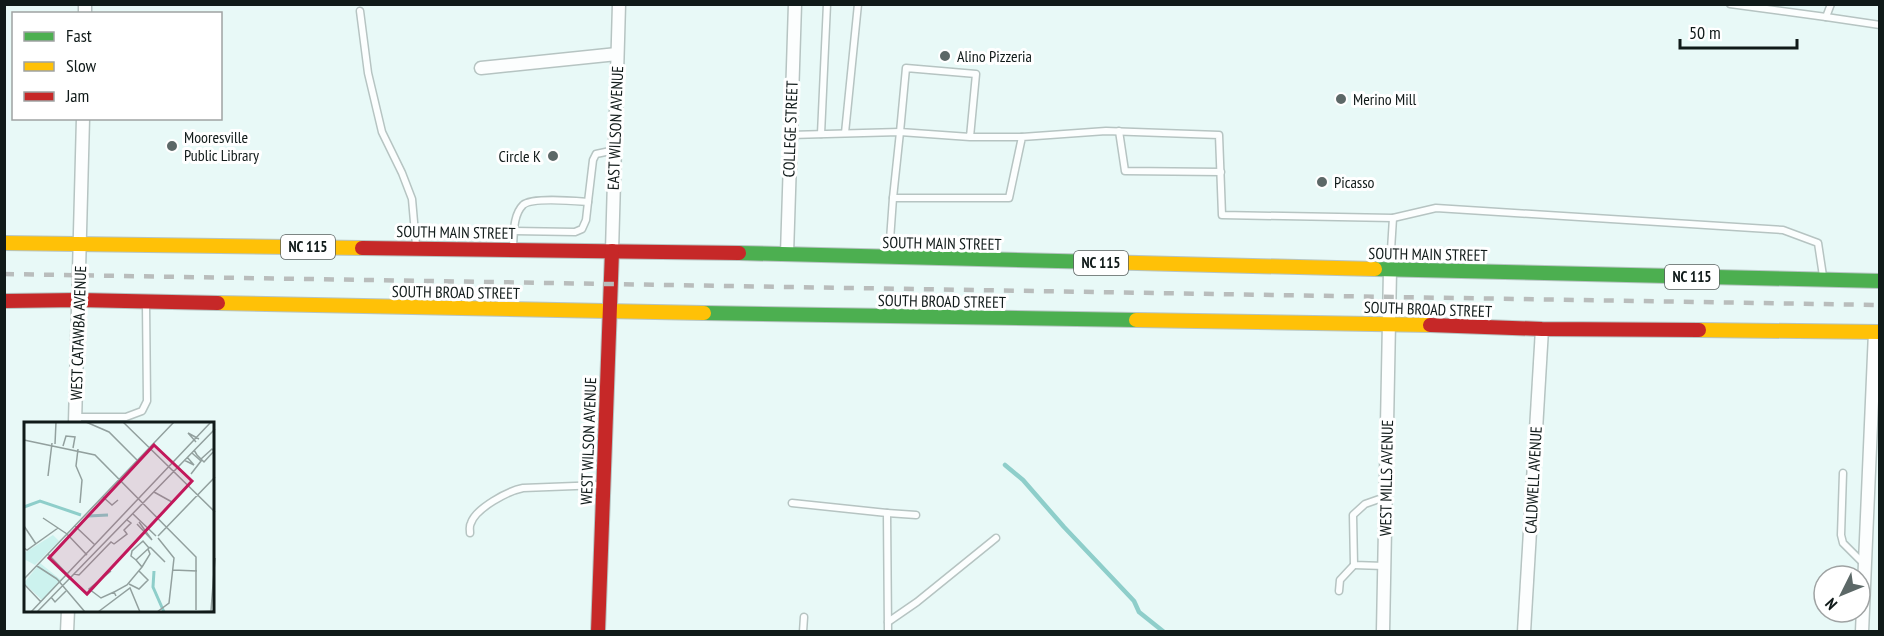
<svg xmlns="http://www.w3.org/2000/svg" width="1884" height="636" font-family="'PT Sans Narrow',sans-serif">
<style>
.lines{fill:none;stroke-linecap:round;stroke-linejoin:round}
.stream{stroke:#8ececa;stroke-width:4.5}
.lane-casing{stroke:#b6c4c2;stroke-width:9}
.street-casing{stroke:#b6c4c2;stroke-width:15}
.fast-casing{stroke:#b6c4c2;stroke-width:16}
.slow-casing{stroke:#b6c4c2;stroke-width:16}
.jam-casing{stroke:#b6c4c2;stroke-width:16}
.lane{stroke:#fcfefe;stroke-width:6}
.street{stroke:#fcfefe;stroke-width:12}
.fast{stroke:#4caf50;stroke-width:14}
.slow{stroke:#ffc107;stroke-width:14}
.jam{stroke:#c62828;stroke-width:14}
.rail{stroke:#b9bdbc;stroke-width:4.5;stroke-dasharray:10 10;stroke-linecap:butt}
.poi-dot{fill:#5c6867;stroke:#fff;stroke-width:2}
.labels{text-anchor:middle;stroke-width:6;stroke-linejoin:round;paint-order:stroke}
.shield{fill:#fff;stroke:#585f5e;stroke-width:1.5}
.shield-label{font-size:15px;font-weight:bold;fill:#101a19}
.poi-label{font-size:16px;fill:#101a19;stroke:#fff;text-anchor:start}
.street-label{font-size:16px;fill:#101a19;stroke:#fff}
.inset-river{fill:none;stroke:#8ececa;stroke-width:3}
.inset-road{fill:none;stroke:#92a09e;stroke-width:1.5}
.view{fill:#c2185b;fill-opacity:0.15;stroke:#c2185b;stroke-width:3}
.inset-edge{fill:none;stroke:#101a19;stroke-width:3}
</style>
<rect width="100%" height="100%" fill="#e8f9f7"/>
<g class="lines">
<!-- stream -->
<path class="stream" d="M1005,465L1023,480L1064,527L1134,601L1139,612L1164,632"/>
<!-- lane casing -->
<g class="lane-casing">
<g id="lane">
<path d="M1730,4L1826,17L1831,4"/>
<path d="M360,11L368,73L382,132L402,173L412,199L416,245"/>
<path d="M1826,17L1880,25"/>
<path d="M1119,131L1125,171L1221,172"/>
<path d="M845,133L858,4"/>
<path d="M821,134L827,4"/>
<path d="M790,135L900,132L893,198"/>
<path d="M970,137L976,74L906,68L900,132L970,137H1022"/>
<path d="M514,231L575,232L582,229L586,220L588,202"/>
<path d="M513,246C514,233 513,215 523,205C532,197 575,201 588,202L593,160L596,154L615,150"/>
<path d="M889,254L893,198H1009L1022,137L1106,131L1219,135L1222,215L1393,218L1436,208L1783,230L1818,243L1823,276"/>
<path d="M1390,266L1393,218"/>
<path d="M75,417H126L142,411L147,401L146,304"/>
<path d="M1843,473L1841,535L1843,543L1863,563"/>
<path d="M792,503L887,513L888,632"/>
<path d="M887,513L916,515"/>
<path d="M470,533C470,529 469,526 471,523C476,508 508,491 523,488L601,485"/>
<path d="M1384,566L1354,565L1353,515L1365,504L1385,497"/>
<path d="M1339,591L1340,580L1354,565"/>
<path d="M888,622L917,602L996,538"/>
<path d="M803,632L804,617"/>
</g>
</g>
<!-- street casing -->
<g class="street-casing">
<g id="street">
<path d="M85,14V4"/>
<path d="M481,68L617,54"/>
<path d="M612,251L619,4"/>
<path d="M787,254L795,4"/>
<path d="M75,423L83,118"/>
<path d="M67,632L68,610"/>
<path d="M1383,632L1390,270"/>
<path d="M1524,632L1542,329"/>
<path d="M1862,632L1875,332"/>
</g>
</g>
<!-- fast casing -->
<g class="fast-casing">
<g id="fast">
<path d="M739,253L1099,262"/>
<path d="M1375,269L1880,281"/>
<path d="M704,313L1136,320"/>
</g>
</g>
<!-- slow casing -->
<g class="slow-casing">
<g id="slow">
<path d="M4,243L362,248"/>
<path d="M1099,262L1375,269"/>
<path d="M218,303L704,313"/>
<path d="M1136,320L1430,325"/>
<path d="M1699,330L1880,332"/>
</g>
</g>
<!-- jam casing -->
<g class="jam-casing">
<g id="jam">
<path d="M362,248L739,253"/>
<path d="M4,301L79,300L218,303"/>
<path d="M1430,325L1542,329L1699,330"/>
<path d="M598,632L612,251"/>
</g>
</g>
<!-- lane -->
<use href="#lane" class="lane"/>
<!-- street -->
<use href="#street" class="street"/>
<!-- fast -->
<use href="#fast" class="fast"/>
<!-- slow -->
<use href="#slow" class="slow"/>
<!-- jam -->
<use href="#jam" class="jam"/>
<!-- rail -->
<path class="rail" d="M4,274L1880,305"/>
</g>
<!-- markers -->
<g class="poi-dot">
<circle cx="945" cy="56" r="6"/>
<circle cx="1341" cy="99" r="6"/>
<circle cx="172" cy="146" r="6"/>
<circle cx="553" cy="156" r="6"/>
<circle cx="1322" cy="182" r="6"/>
</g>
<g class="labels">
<!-- shield labels -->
<g class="shield">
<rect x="281" y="235" width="54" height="24" rx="4.5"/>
<rect x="1074" y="251" width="54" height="24" rx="4.5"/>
<rect x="1665" y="265" width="54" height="24" rx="4.5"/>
</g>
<g class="shield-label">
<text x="308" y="252">NC 115</text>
<text x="1101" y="268">NC 115</text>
<text x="1692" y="282">NC 115</text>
</g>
<!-- poi labels -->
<g class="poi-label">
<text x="957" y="62">Alino Pizzeria</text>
<text x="1353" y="105">Merino Mill</text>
<text x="184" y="143">Mooresville<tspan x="184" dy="18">Public Library</tspan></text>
<text x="541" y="162" text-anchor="end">Circle K</text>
<text x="1334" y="188">Picasso</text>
</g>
<!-- street labels -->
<g class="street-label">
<text transform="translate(615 128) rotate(-88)" y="6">EAST WILSON AVENUE</text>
<text transform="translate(790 129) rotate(-88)" y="6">COLLEGE STREET</text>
<text transform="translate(456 232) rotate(1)" y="6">SOUTH MAIN STREET</text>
<text transform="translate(942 243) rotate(1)" y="6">SOUTH MAIN STREET</text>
<text transform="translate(1428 254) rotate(1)" y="6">SOUTH MAIN STREET</text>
<text transform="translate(456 292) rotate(1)" y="6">SOUTH BROAD STREET</text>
<text transform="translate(942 301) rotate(1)" y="6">SOUTH BROAD STREET</text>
<text transform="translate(1428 309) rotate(2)" y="6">SOUTH BROAD STREET</text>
<text transform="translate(78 333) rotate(-88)" y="6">WEST CATAWBA AVENUE</text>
<text transform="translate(588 441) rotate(-88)" y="6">WEST WILSON AVENUE</text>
<text transform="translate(1386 478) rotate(-89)" y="6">WEST MILLS AVENUE</text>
<text transform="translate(1533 480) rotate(-87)" y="6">CALDWELL AVENUE</text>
</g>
</g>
<!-- overview -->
<g transform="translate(24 422)">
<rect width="190" height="190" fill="#e8f9f7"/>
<path d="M29,113L35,119L11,143L0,137V131ZM16,141L37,158L18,178L0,161Z" fill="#ccf2ee"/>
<path class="inset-river" d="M0,85L16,79L57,93M64,94L84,93M130,149L129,165L140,190"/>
<path class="inset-road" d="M62,0L85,10L113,38M99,0L191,90M0,18L71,33L172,135V188M172,20L164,11L175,17M31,22L32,0M39,24L42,14L51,15L49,26M54,27L52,44L58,58L56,81M170,28L173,33L180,40L190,29L188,27L177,37M160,38L170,43L163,35M167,52L177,39L168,31M24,54L28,21M130,70L148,80M79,75L88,83L94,78M109,92L132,114M19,96L43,112L63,133M115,100L128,118M113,102L128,118M0,104L12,122M51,104L71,123M134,114L191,55M90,122L103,112L100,108L107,101L103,98M126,125L141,140M0,126L3,128L34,106M24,132L44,153M112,138L107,134L108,129L119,119L125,126M13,144L33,157M118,145L126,132L124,127M149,148L173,149M87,149L65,167L77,176L90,170M50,152L55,153L87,120L90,122M0,157L150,0M33,157L61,190M0,162L17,180M105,162L115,167L124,158L115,149M92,174L90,170L103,163L118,145L112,138L126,125M27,175L31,180L42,169M187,189L191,136M7,190L187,0M13,190L191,7M74,190L106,166L116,190M133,190L145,181L150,136L134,116M168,190L191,189"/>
<path class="view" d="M130,23L168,59L63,172L25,136Z"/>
<rect width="190" height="190" class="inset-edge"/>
</g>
<!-- border -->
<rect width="1884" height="636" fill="none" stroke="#101a19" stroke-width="12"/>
<!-- legend -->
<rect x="12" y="12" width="210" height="108" fill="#ffffff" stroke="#9fa3a3" stroke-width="1.5"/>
<rect x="24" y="32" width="30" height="9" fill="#4caf50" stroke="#9fa3a3" stroke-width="1.5"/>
<text x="66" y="42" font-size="18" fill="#101a19">Fast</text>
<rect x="24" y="62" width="30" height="9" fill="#ffc107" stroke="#9fa3a3" stroke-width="1.5"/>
<text x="66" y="72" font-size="18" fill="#101a19">Slow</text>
<rect x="24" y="92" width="30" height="9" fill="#c62828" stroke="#9fa3a3" stroke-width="1.5"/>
<text x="66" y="102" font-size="18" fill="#101a19">Jam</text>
<!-- north arrow -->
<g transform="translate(1842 594) rotate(227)"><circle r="28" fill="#ffffff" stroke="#9fa3a3" stroke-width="1.5"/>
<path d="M0-4.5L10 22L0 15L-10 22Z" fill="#5c6867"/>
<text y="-9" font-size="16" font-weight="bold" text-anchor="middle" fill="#101a19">N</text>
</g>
<!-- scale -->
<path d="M1680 39v9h117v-9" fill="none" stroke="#101a19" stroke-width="3"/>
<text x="1689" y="39" font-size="18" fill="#101a19" stroke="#ffffff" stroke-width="4.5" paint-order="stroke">50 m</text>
</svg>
